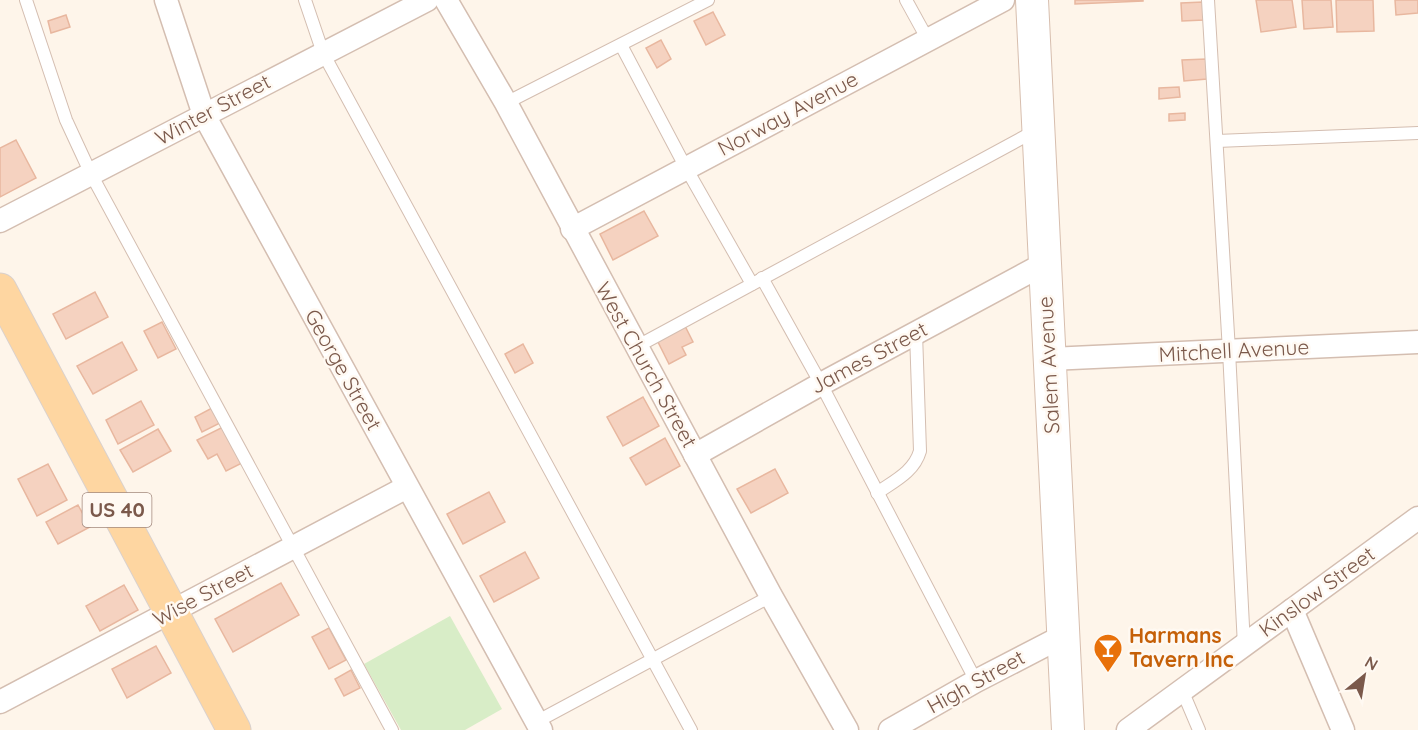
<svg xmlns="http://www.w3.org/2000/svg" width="1418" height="730" font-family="Quicksand,sans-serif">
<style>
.green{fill:#d8edc7}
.building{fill:#f5d2c0;stroke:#e8b79f;stroke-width:1.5}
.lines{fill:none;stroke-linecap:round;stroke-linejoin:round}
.service-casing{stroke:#d4beb1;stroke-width:14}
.minor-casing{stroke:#d4beb1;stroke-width:25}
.secondary-casing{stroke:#d7beae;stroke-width:34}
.primary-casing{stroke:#dad1cd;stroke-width:35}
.service{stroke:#fff;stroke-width:12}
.minor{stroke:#fff;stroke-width:22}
.secondary{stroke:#fff;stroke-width:32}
.primary{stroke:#fed6a1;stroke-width:33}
.labels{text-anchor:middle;stroke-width:5;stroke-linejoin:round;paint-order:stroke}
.shield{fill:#fff9f2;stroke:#a3897d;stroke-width:1.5}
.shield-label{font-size:20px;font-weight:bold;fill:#7b594b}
.street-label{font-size:21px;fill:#7b594b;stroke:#fff9f2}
.food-label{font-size:21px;font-weight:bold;fill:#c56008;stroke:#fff9f2;text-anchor:start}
</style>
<rect width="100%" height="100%" fill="#fef5ea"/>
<!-- green -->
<path class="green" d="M450,616L502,709L465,730H401L364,664Z"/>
<!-- building -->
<g class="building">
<path d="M1075,0H1143V1L1075,4Z"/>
<path d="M1256,0H1292L1296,27L1261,32Z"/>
<path d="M1302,0H1331L1333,27L1304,29Z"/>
<path d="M1336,0H1373L1374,31L1337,32Z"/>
<path d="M1395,0H1418V13L1396,15Z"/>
<path d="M1203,2L1204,20L1182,21L1181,3Z"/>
<path d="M713,12L725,35L706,45L694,21Z"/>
<path d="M66,15L70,27L51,33L48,21Z"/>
<path d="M661,40L671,59L657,68L646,48Z"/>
<path d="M1206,59L1207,79L1184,81L1182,60Z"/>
<path d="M1179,87L1180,97L1159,99V88Z"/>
<path d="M1185,113V120L1169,121V114Z"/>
<path d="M16,140L36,178L0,197V148Z"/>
<path d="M644,211L658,236L613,260L600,234Z"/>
<path d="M95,292L108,317L66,339L53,314Z"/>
<path d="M162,322L176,349L158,358L144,331Z"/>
<path d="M684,324L693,342L682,347L686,355L669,364L656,338Z"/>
<path d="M122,342L137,370L93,394L77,366Z"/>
<path d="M523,344L533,363L515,373L505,354Z"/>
<path d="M643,397L659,426L623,446L607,417Z"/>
<path d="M141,401L154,425L118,444L106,420Z"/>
<path d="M212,408L220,423L202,432L195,417Z"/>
<path d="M225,426L244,462L226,471L217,454L208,459L197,440Z"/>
<path d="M158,429L171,451L133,472L120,450Z"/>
<path d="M665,438L680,466L646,485L630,458Z"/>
<path d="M48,464L67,500L37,516L18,479Z"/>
<path d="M775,469L788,493L751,513L737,489Z"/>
<path d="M489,492L505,522L463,544L447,514Z"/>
<path d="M78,505L90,527L58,544L46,522Z"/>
<path d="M525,552L539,578L494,602L480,576Z"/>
<path d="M281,583L299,615L233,652L215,619Z"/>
<path d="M124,585L138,610L100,631L86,606Z"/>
<path d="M329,628L346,660L329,669L312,637Z"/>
<path d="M156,646L171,673L127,698L112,669Z"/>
<path d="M351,670L360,688L344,696L335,679Z"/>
</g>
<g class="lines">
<!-- service casing -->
<g class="service-casing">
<g id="service">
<path d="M26,0L66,120L91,174L392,730"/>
<path d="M305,0L323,53L691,730"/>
<path d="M906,0L928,40"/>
<path d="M1208,0L1229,351L1244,646"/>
<path d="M621,45L686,168L752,284"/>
<path d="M506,103L708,0"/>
<path d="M1217,141L1418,133"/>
<path d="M762,278L821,384L976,681"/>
<path d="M636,347L1035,131"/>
<path d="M877,493C894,481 914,472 920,451L916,333"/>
<path d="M1182,690L1199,730"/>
<path d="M536,722L771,596"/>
</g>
</g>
<!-- minor casing -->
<g class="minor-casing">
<g id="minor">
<path d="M166,0L204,115L541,730"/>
<path d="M446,0L506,103L771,596L847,730"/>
<path d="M0,221L427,0"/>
<path d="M572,229L1003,0"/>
<path d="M1050,359L1418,342"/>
<path d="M695,455L821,384L1044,264"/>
<path d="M1292,610L1343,730"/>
<path d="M0,702L407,487"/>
<path d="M890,730L976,681L1063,636"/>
<path d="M1128,730L1418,518"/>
</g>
</g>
<!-- secondary casing -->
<g class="secondary-casing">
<path id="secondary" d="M1032,0L1068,730"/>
</g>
<!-- primary casing -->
<g class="primary-casing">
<path id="primary" d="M0,290L234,730"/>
</g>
<!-- service -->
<use href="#service" class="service"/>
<!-- minor -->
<use href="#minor" class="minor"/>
<!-- secondary -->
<use href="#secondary" class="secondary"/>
<!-- primary -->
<use href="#primary" class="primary"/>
</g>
<!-- icons -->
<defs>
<g id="bar-pin" transform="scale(1.5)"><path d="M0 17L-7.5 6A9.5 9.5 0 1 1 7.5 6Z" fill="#e8710a" stroke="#fff9f2"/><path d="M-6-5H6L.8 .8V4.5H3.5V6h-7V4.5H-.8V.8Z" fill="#fff"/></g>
</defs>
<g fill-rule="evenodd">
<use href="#bar-pin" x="1108" y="648"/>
</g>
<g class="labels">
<!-- shield labels -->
<rect class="shield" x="82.5" y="493" width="69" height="34" rx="4.5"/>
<g class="shield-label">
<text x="117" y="517">US 40</text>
</g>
<!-- street labels -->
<g class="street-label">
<text transform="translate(213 110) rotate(-28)" y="7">Winter Street</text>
<text transform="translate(788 114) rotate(-28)" y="7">Norway Avenue</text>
<text transform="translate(1234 351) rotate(-3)" y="7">Mitchell Avenue</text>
<text transform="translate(869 358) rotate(-28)" y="7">James Street</text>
<text transform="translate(646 365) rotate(61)" y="7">West Church Street</text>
<text transform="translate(1049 365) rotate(-93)" y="7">Salem Avenue</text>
<text transform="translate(343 370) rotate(61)" y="7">George Street</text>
<text transform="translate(1317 592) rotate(-36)" y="7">Kinslow Street</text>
<text transform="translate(203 595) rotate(-28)" y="7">Wise Street</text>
<text transform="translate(976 682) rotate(-29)" y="7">High Street</text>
</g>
<!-- food labels -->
<g class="food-label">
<text x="1129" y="643">Harmans<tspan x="1129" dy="24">Tavern Inc</tspan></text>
</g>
</g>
<!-- north arrow -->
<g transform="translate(1364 676) rotate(30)" stroke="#fff9f2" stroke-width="4.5" paint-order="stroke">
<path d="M0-4.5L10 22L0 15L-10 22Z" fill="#7b594b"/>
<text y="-9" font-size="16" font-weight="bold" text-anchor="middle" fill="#7b594b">N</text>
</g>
</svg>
